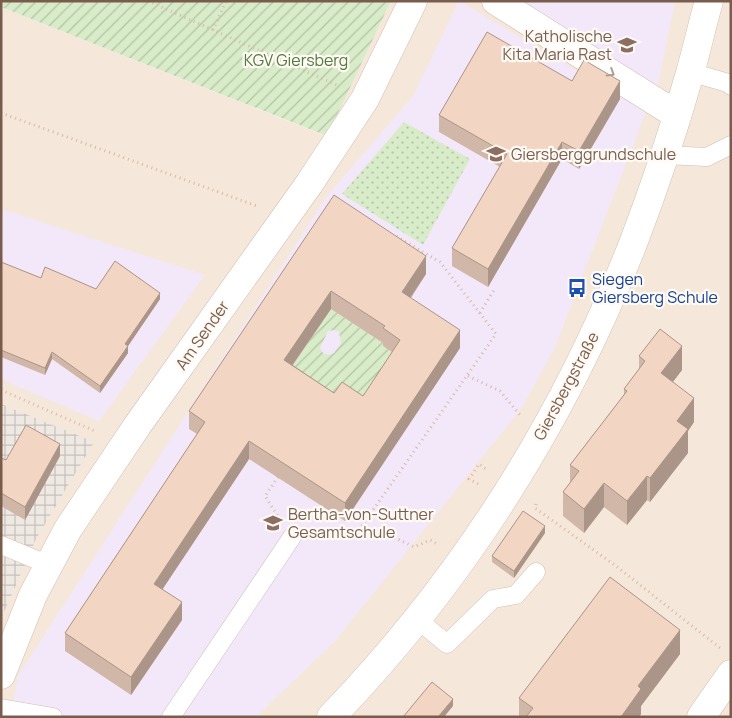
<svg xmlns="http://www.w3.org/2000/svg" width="732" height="718" font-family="Manrope,sans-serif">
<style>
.residential{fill:#f5e8da}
.industrial{fill:url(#industrial-grid)}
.education{fill:#f3e8fa}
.park{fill:url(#park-dots)}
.garden{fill:url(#garden-furrows);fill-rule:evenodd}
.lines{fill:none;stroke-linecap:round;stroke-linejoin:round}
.lane-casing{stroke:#d1beb0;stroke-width:19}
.street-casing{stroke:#d1beb0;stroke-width:29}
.secondary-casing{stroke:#d6c0b0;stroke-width:29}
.path{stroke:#d9b8a5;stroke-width:3;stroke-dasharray:1 4;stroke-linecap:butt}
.lane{stroke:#fff;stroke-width:18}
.street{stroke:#fff;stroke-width:28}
.secondary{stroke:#fff;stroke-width:28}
.wall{fill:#d1b7a8;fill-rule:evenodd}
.shaded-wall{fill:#aa9588}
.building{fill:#f3d5c3;stroke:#aa9588;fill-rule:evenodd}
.oneway{stroke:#af9d94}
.labels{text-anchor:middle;stroke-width:4.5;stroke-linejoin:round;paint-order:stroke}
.education-label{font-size:16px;fill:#785e54;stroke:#fffaf3;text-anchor:start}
.park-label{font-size:16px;fill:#537a41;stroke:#fffaf3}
.transit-label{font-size:16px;fill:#164399;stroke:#fffaf3;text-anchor:start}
.street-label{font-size:16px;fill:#7a5c4d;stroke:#fffaf3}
</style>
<defs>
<pattern id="industrial-grid" width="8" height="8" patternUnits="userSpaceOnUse" patternTransform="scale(1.25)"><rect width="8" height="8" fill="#efe9e4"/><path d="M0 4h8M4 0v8" fill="none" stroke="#c7c0bb"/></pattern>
<pattern id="park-dots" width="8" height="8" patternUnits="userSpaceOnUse" patternTransform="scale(1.25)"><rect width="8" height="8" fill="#d8ecc9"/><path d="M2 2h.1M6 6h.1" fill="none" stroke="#b4c2a5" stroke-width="1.8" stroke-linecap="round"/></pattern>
<pattern id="garden-furrows" width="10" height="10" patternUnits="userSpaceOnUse" patternTransform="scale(1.25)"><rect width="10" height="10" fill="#d8ecc9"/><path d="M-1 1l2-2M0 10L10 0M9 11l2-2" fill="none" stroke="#b4c2a5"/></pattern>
</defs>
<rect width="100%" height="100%" fill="#fdf6ec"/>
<!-- residential -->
<path class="residential" d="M391,1H731V717H1V7L326,136Z"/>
<!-- industrial -->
<path class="industrial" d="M1,404L94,442L36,539L1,619Z"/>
<!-- education -->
<g class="education">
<path d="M459,1L646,112L555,347L523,406L335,641L256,717H10L18,676L327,196L413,96Z"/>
<path d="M516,1H675L657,89Z"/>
<path d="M1,209L205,275L99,421L1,379Z"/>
</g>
<!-- park -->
<path class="park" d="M404,122L470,159L423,245L342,194Z"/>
<!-- garden -->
<g class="garden">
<path d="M1,1H391L327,136L1,7Z"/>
<path d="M331,309L385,344L383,346L400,357L363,414L284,377ZM335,330L339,332L341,343L334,353L330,355L323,353L320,348L328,331Z"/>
</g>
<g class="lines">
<!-- lane casing -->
<g class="lane-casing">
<g id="lane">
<path d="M690,72L728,83L731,86"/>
<path d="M664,155L707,157L731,145"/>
<path d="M1,545L49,565"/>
<path d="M418,620L447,644L493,599L516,595L536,572"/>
<path d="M1,708L53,717"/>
<path d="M171,717L292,537"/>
</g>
</g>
<!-- street casing -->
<g class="street-casing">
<g id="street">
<path d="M496,1L677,115"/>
<path d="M1,675L33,595L68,529L137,426L309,184L365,99L413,1"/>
<path d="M701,717L731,674"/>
</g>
</g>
<!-- secondary casing -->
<g class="secondary-casing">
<path id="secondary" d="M331,717C463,580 565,418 634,241C655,186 674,129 690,73C697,49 702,25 709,1"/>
</g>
<!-- path -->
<g class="path">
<path d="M148,1L339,86"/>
<path d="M213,30L226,1"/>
<path d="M1,113L257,206"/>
<path d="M480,313L494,290"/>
<path d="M468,376L500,391L520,415"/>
<path d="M1,390L97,432"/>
<path d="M278,477L265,496L279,518"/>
<path d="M478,484L469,479L479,464L487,470"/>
<path d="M536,504L535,508L616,566L720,648"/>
<path d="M359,530L496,334L440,262L396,236"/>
<path d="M315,535C356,530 376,527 414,547L430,540L437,544"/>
</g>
<!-- lane -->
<use href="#lane" class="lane"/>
<!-- street -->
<use href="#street" class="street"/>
<!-- secondary -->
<use href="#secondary" class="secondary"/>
</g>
<!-- wall -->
<g class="wall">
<path d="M572,81L620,99L579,169L562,159L488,287L452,266V248L500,167L439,132V115Z"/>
<path d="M334,195L426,274L411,298L460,348L345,521L249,459L162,590L182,620L131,695L65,651V633L197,434L189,429V411ZM331,309L383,343V346L392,352L363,396L334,393L293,365Z"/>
<path d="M1,262L41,278L96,289L160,299L128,346V353L100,393L52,359L45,375L1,357Z"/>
<path d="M639,356L682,370L673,382L694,422L688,431V453L650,502L647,500L627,525L604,507L584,533L563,516V492L570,483V465L624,395V389L639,369Z"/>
<path d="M60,456L25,520L1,506V458L6,460Z"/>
<path d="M731,474V489L730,488V475Z"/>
<path d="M545,533L514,578L492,562V556Z"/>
<path d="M680,654L641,706V714L639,717H519V698Z"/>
</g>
<!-- shaded-wall -->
<g class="shaded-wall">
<path d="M620,81V99L579,169V151Z"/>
<path d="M562,142V159L488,287V269Z"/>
<path d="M426,256V274L402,310V292Z"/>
<path d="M331,291V309L284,377V360Z"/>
<path d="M160,293V299L128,346V353L100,393V386L125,344Z"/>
<path d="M460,330V348L345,521V503Z"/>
<path d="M682,346V370L661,397V373Z"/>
<path d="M52,352V359L45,375V368Z"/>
<path d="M694,398V422L688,431V453L650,502V478L677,421Z"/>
<path d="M249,441V459L154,602V584Z"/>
<path d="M60,444V456L25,520V507Z"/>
<path d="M647,476V500L627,525V501Z"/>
<path d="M604,483V507L584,533V509Z"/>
<path d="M545,526V533L514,578V571Z"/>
<path d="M182,602V620L131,695V677Z"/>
<path d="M680,630V654L641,706V714L639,717H621L638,686Z"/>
<path d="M453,699V706L444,717H438Z"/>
</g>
<!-- building -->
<g class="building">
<path d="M487,32L572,81L584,60L620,81L579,151L562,142L488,269L452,248L507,154L439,115Z"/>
<path d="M334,195L426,256L402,292L460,330L345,503L249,441L154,584L182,602L131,677L65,633L205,422L189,411ZM331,291L385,326L383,328L400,340L363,396L342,382L334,393L284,360Z"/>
<path d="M115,261L160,293L125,344L128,346L100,386L52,352L45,368L1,350V262L41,278L45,267L96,289Z"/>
<path d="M660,329L682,346L661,373L694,398L677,421L688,429L650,478L647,476L627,501L604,483L584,509L563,492L579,471L570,465L627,391L624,389L645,361L639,356Z"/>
<path d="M26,425L60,444L25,507L1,493V458L6,460Z"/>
<path d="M523,511L545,526L514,571L492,556Z"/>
<path d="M610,577L680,630L638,686L641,689L621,717H526L533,708L519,698Z"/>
<path d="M432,682L453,699L438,717H403Z"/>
</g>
<!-- one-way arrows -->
<defs><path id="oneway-chevron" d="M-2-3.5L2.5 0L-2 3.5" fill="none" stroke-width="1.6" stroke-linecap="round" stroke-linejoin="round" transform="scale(1.25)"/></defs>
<use class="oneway" href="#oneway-chevron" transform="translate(611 73) rotate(32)"/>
<!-- icons -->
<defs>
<g id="school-bare" transform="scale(1.5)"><path d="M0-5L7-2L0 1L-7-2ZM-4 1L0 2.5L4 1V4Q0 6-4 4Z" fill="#8d6e63" stroke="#fffaf3" stroke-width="2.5" paint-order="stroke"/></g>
<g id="bus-bare" transform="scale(1.5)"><path d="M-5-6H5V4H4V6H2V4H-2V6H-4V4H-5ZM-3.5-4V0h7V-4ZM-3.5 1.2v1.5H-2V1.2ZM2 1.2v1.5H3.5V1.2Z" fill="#1a4fb4" stroke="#fffaf3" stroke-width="2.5" paint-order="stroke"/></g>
</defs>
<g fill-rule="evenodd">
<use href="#school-bare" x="627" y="45"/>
<use href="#school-bare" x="496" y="154"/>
<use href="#bus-bare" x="577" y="288"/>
<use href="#school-bare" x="273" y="523"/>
</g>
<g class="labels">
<!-- education labels -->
<g class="education-label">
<text x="612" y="42" text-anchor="end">Katholische<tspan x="612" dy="18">Kita Maria Rast</tspan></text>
<text x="511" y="160">Giersberggrundschule</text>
<text x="288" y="520">Bertha-von-Suttner<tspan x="288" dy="18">Gesamtschule</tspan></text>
</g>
<!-- park labels -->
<g class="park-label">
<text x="296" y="66">KGV Giersberg</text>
</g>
<!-- transit labels -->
<g class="transit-label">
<text x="592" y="285">Siegen<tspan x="592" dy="18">Giersberg Schule</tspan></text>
</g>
<!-- street labels -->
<g class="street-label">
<text transform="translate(202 335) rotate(-55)" y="6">Am Sender</text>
<text transform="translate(566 386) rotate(-62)" y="6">Giersbergstraße</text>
</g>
</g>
<!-- border -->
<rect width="732" height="718" fill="none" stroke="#7a5c4d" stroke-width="5"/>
</svg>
